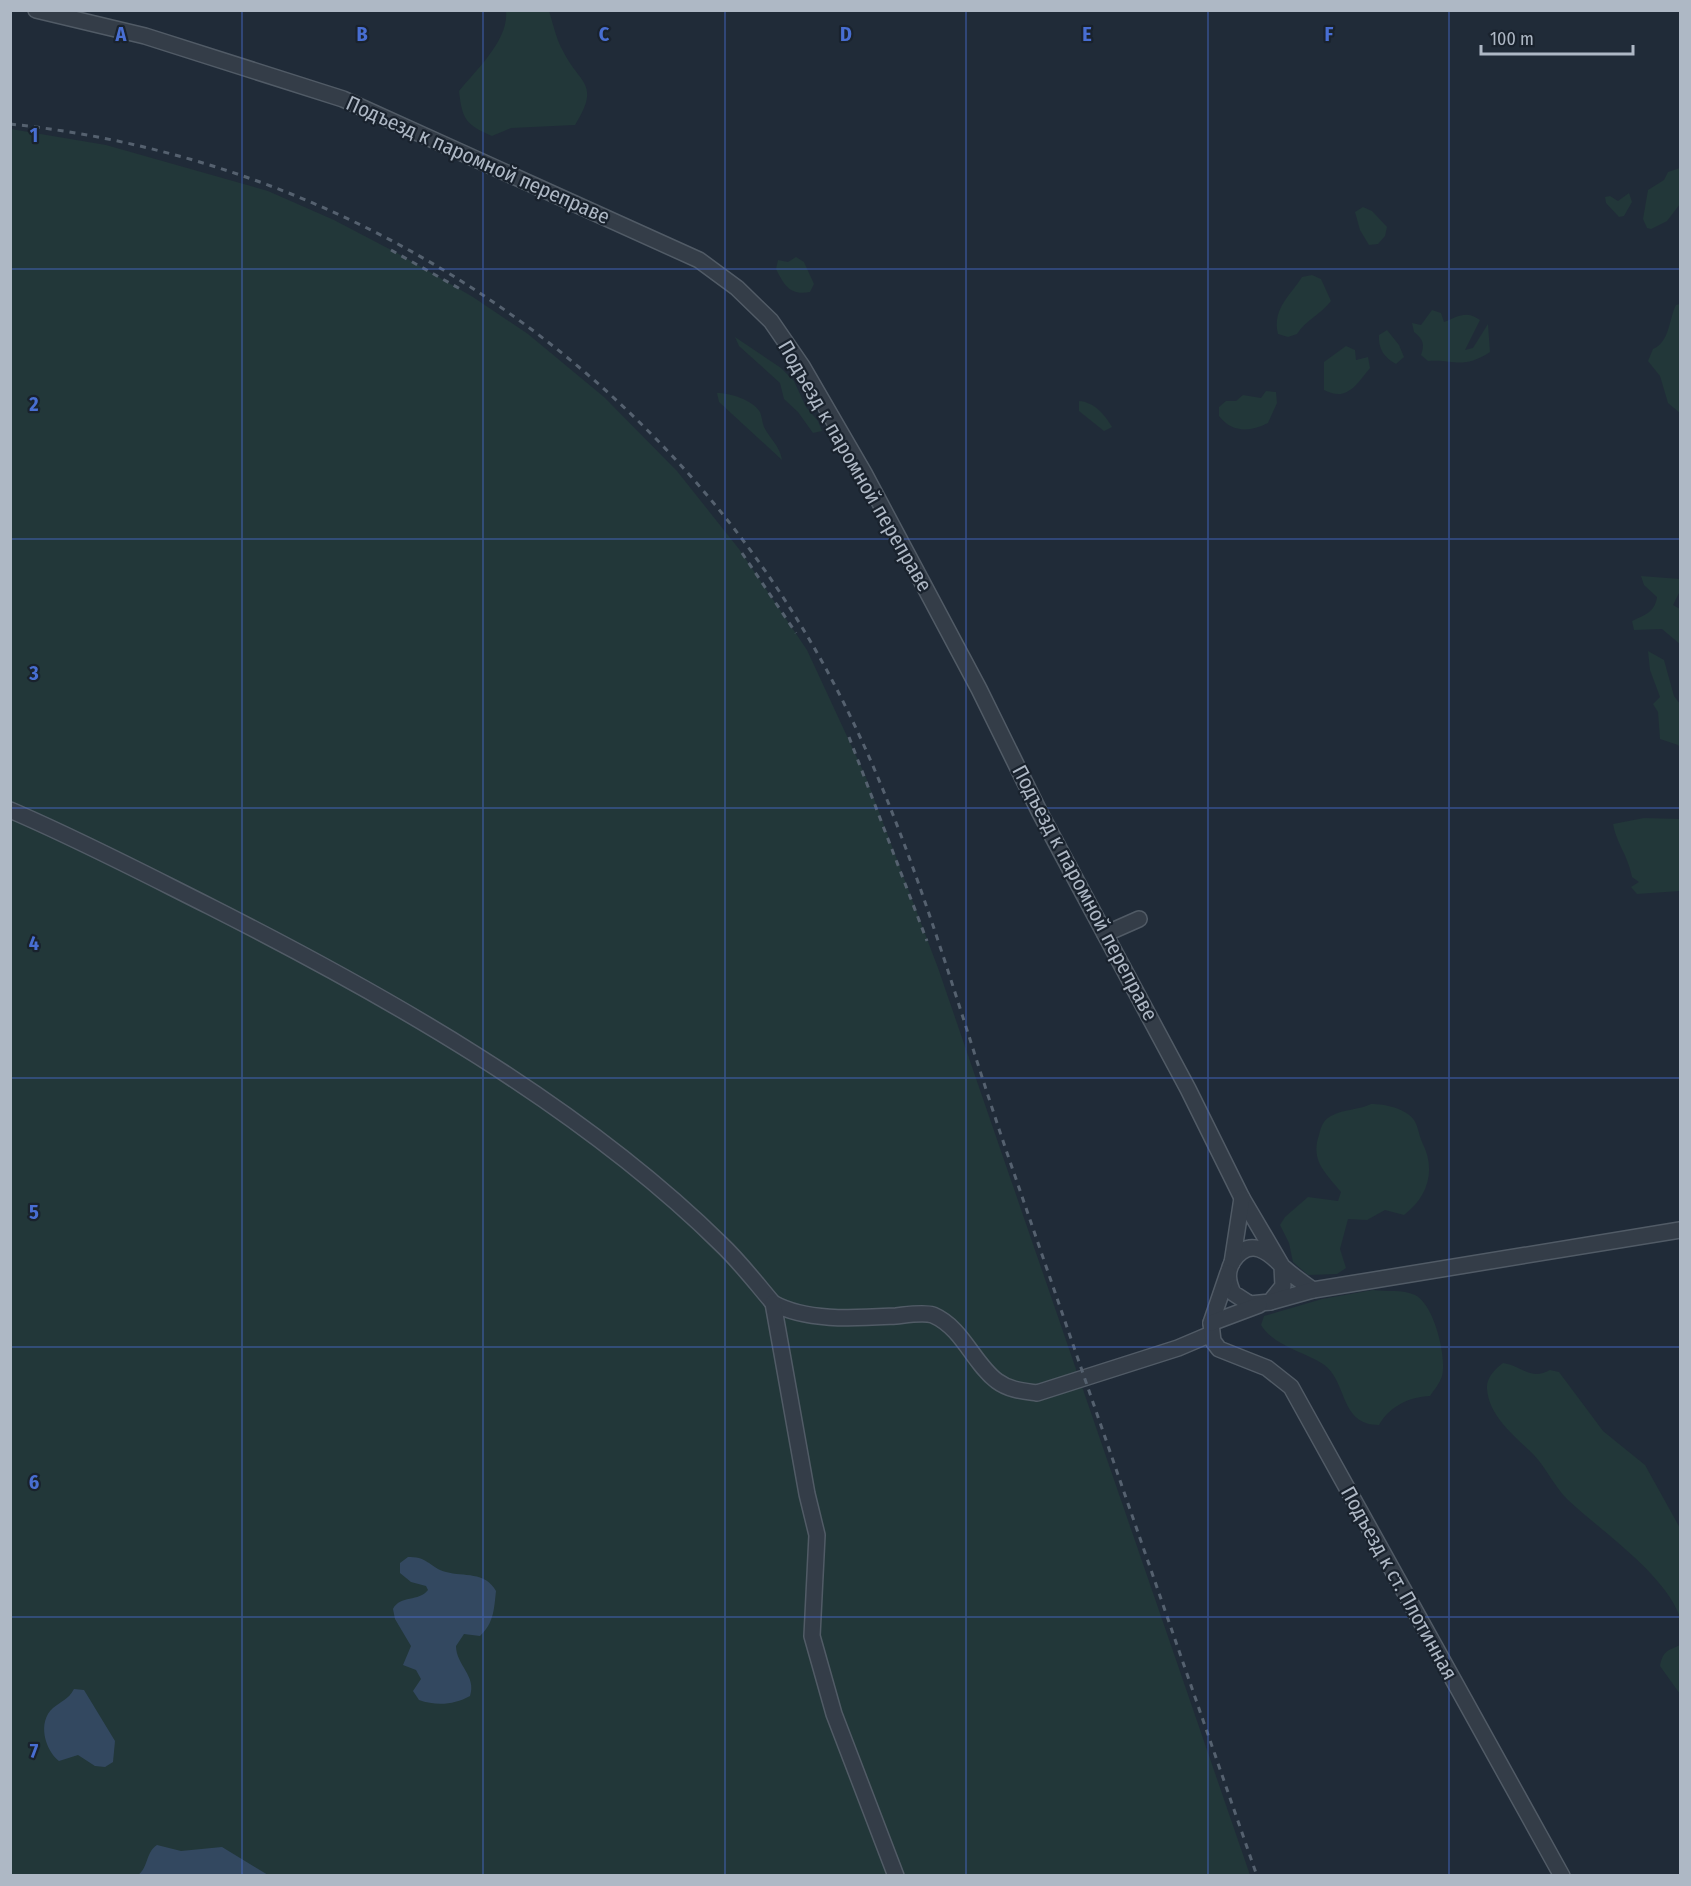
<svg xmlns="http://www.w3.org/2000/svg" width="1691" height="1886" font-family="'Fira Sans Condensed',sans-serif">
<style>
.green{fill:#223739}
.water{fill:#334860}
.lines{fill:none;stroke-linecap:round;stroke-linejoin:round}
.minor-casing{stroke:#515b66;stroke-width:18}
.minor{stroke:#343d48;stroke-width:15}
.rail{stroke:#55616f;stroke-width:3;stroke-dasharray:6 6;stroke-linecap:butt}
.grid{fill:none;stroke:#486ed2;stroke-width:1.5;stroke-opacity:0.55}
.labels{text-anchor:middle;stroke-width:4.5;stroke-linejoin:round;paint-order:stroke}
.street-label{font-size:21px;fill:#aeb8c5;stroke:#19222d}
.grid-label{font-size:20px;text-anchor:middle;font-weight:bold;fill:#486ed2;stroke:#19222d;stroke-width:4.5;stroke-linejoin:round;paint-order:stroke}
</style>
<rect width="100%" height="100%" fill="#202b38"/>
<!-- green -->
<g class="green">
<path d="M506,11H549C553,23 556,39 563,51C580,85 601,83 575,125L511,128L492,136C466,125 462,119 459,91C476,70 509,40 506,11Z"/>
<path d="M11,129L106,145L268,191L334,220L397,253L473,297L528,334L604,397L677,471L739,549L807,650L865,775L938,968L1250,1875H11Z"/>
<path d="M1680,168V204L1667,221L1651,229L1647,228L1643,219L1648,190L1664,180L1668,172Z"/>
<path d="M1629,193L1632,202L1624,216L1619,217L1606,203L1605,197L1610,196L1618,201Z"/>
<path d="M1363,207L1372,211L1387,227L1385,236L1378,244L1369,245L1360,230L1355,212Z"/>
<path d="M796,257L804,262L814,284L810,292C790,296 784,285 776,269L778,260L788,262Z"/>
<path d="M1312,275L1321,279L1331,301C1321,314 1306,320 1297,334L1288,337L1278,334C1272,309 1290,296 1302,277Z"/>
<path d="M1680,304V413L1668,403L1660,376L1648,361L1653,349C1670,342 1669,318 1676,305Z"/>
<path d="M1432,310L1441,313L1444,322C1458,316 1467,310 1480,320L1465,350L1473,348L1488,324L1490,352C1462,370 1455,359 1428,361L1421,355C1425,344 1423,339 1414,332L1412,323L1421,325Z"/>
<path d="M1387,330L1399,345L1404,357L1396,364C1384,358 1378,348 1379,335Z"/>
<path d="M735,337L781,368L794,381L806,407L818,421L822,431L813,433L798,412L784,399L780,383L739,346Z"/>
<path d="M1346,346L1355,350L1356,360L1368,357L1370,368C1356,385 1347,402 1324,390V362Z"/>
<path d="M1266,391L1276,392L1277,403L1268,423C1250,432 1232,433 1219,416V407L1226,401H1236L1243,395L1261,398Z"/>
<path d="M717,393C730,393 753,400 760,412C762,417 762,422 764,427C770,439 780,446 782,460L719,402Z"/>
<path d="M1079,401C1094,402 1104,414 1112,427L1104,431L1079,411Z"/>
<path d="M1641,576L1680,579V591L1673,605L1680,609V644L1662,629L1634,630L1632,621C1645,615 1655,612 1657,597L1644,585Z"/>
<path d="M1648,651L1664,660L1674,696L1680,704V748L1678,745L1660,739L1658,712L1653,704L1660,697L1650,670Z"/>
<path d="M1644,818L1680,819V891L1637,894L1631,887L1639,882L1632,877C1628,855 1617,845 1613,824Z"/>
<path d="M1371,1104C1385,1104 1405,1108 1414,1120C1418,1126 1419,1135 1422,1142C1436,1169 1429,1196 1404,1215L1385,1210L1367,1220L1348,1219L1340,1249L1346,1268L1337,1274L1308,1275L1293,1262L1289,1243L1280,1225L1285,1217L1308,1197L1338,1201L1341,1192C1326,1173 1310,1161 1319,1135C1321,1127 1323,1120 1331,1116C1343,1109 1359,1110 1371,1104Z"/>
<path d="M1373,1290C1386,1292 1403,1289 1415,1295C1434,1304 1447,1357 1442,1376C1440,1383 1434,1390 1430,1396C1409,1397 1390,1406 1379,1425C1339,1425 1348,1381 1323,1364C1303,1351 1274,1346 1261,1325L1264,1316L1322,1299Z"/>
<path d="M1503,1363C1522,1366 1531,1381 1550,1370L1559,1372L1603,1431L1645,1465L1680,1528V1617C1664,1573 1602,1532 1567,1499C1554,1486 1547,1469 1534,1455C1516,1437 1489,1417 1487,1389C1486,1378 1495,1369 1503,1363Z"/>
<path d="M1680,1645V1694L1660,1666C1663,1650 1668,1651 1680,1645Z"/>
</g>
<!-- water -->
<g class="water">
<path d="M408,1557C428,1556 430,1568 446,1572C464,1577 485,1571 496,1591C494,1609 494,1623 480,1636L464,1634L456,1646C456,1665 477,1676 470,1696C454,1705 436,1706 419,1700L413,1691L421,1679L416,1670L403,1665L411,1646L395,1619L393,1609C400,1595 419,1602 428,1590L426,1586L411,1582L400,1573V1563Z"/>
<path d="M74,1689L84,1690L115,1741L113,1762L105,1767L95,1766L78,1755L59,1761C45,1750 37,1722 53,1708C61,1701 68,1700 74,1689Z"/>
<path d="M157,1845L181,1851L222,1847L268,1875H138C149,1867 145,1853 157,1845Z"/>
</g>
<g class="lines">
<!-- minor casing -->
<g class="minor-casing">
<g id="minor">
<path d="M36,10L145,36L343,99L699,260L737,288L771,321L802,366L864,473L979,689L1040,813L1188,1089L1242,1198L1282,1266L1283,1286L1270,1302L1250,1304L1233,1293C1228,1282 1226,1272 1233,1261C1250,1236 1269,1252 1283,1267C1292,1275 1303,1283 1313,1290"/>
<path d="M10,810C78,839 143,873 209,906C385,995 580,1105 721,1244C740,1262 756,1283 773,1303C807,1322 858,1318 896,1316C906,1315 923,1312 933,1315C963,1328 973,1363 997,1381C1009,1390 1023,1391 1037,1393L1178,1348L1211,1334"/>
<path d="M1105,934L1139,919"/>
<path d="M1232,1263L1242,1198"/>
<path d="M1228,1273L1211,1323L1213,1341L1219,1349L1267,1368L1291,1387L1562,1876"/>
<path d="M1270,1302L1313,1290L1680,1230"/>
<path d="M773,1303L807,1494L817,1535L812,1636L834,1714L896,1876"/>
<path d="M1211,1323L1259,1305"/>
</g>
</g>
<!-- minor -->
<use href="#minor" class="minor"/>
<!-- rail -->
<g class="rail">
<path d="M10,124C353,160 659,365 825,667C911,824 956,1007 1015,1176C1095,1409 1176,1642 1257,1876"/>
<path d="M391,250L462,290"/>
<path d="M742,553L796,633"/>
<path d="M849,737L927,941"/>
</g>
</g>
<!-- grid -->
<path class="grid" d="M242,10V1876M483,10V1876M725,10V1876M966,10V1876M1208,10V1876M1449,10V1876M10,269H1680M10,539H1680M10,808H1680M10,1078H1680M10,1347H1680M10,1617H1680"/>
<g class="labels">
<!-- street labels -->
<g class="street-label">
<text transform="translate(478 160) rotate(24)" y="7">Подъезд к паромной переправе</text>
<text transform="translate(855 466) rotate(60)" y="7">Подъезд к паромной переправе</text>
<text transform="translate(1085 893) rotate(62)" y="7">Подъезд к паромной переправе</text>
<text transform="translate(1399 1583) rotate(61)" y="7">Подъезд к ст. Плотинная</text>
</g>
</g>
<g class="grid-label">
<text x="121" y="41">A</text>
<text x="362" y="41">B</text>
<text x="604" y="41">C</text>
<text x="846" y="41">D</text>
<text x="1087" y="41">E</text>
<text x="1329" y="41">F</text>
<text x="34" y="142">1</text>
<text x="34" y="411">2</text>
<text x="34" y="680">3</text>
<text x="34" y="950">4</text>
<text x="34" y="1219">5</text>
<text x="34" y="1489">6</text>
<text x="34" y="1758">7</text>
</g>
<!-- border -->
<rect width="1691" height="1886" fill="none" stroke="#aeb8c5" stroke-width="24"/>
<!-- scale -->
<path d="M1481 45v9h152v-9" fill="none" stroke="#aeb8c5" stroke-width="3"/>
<text x="1490" y="45" font-size="18" fill="#aeb8c5" stroke="#19222d" stroke-width="4.5" paint-order="stroke">100 m</text>
</svg>
